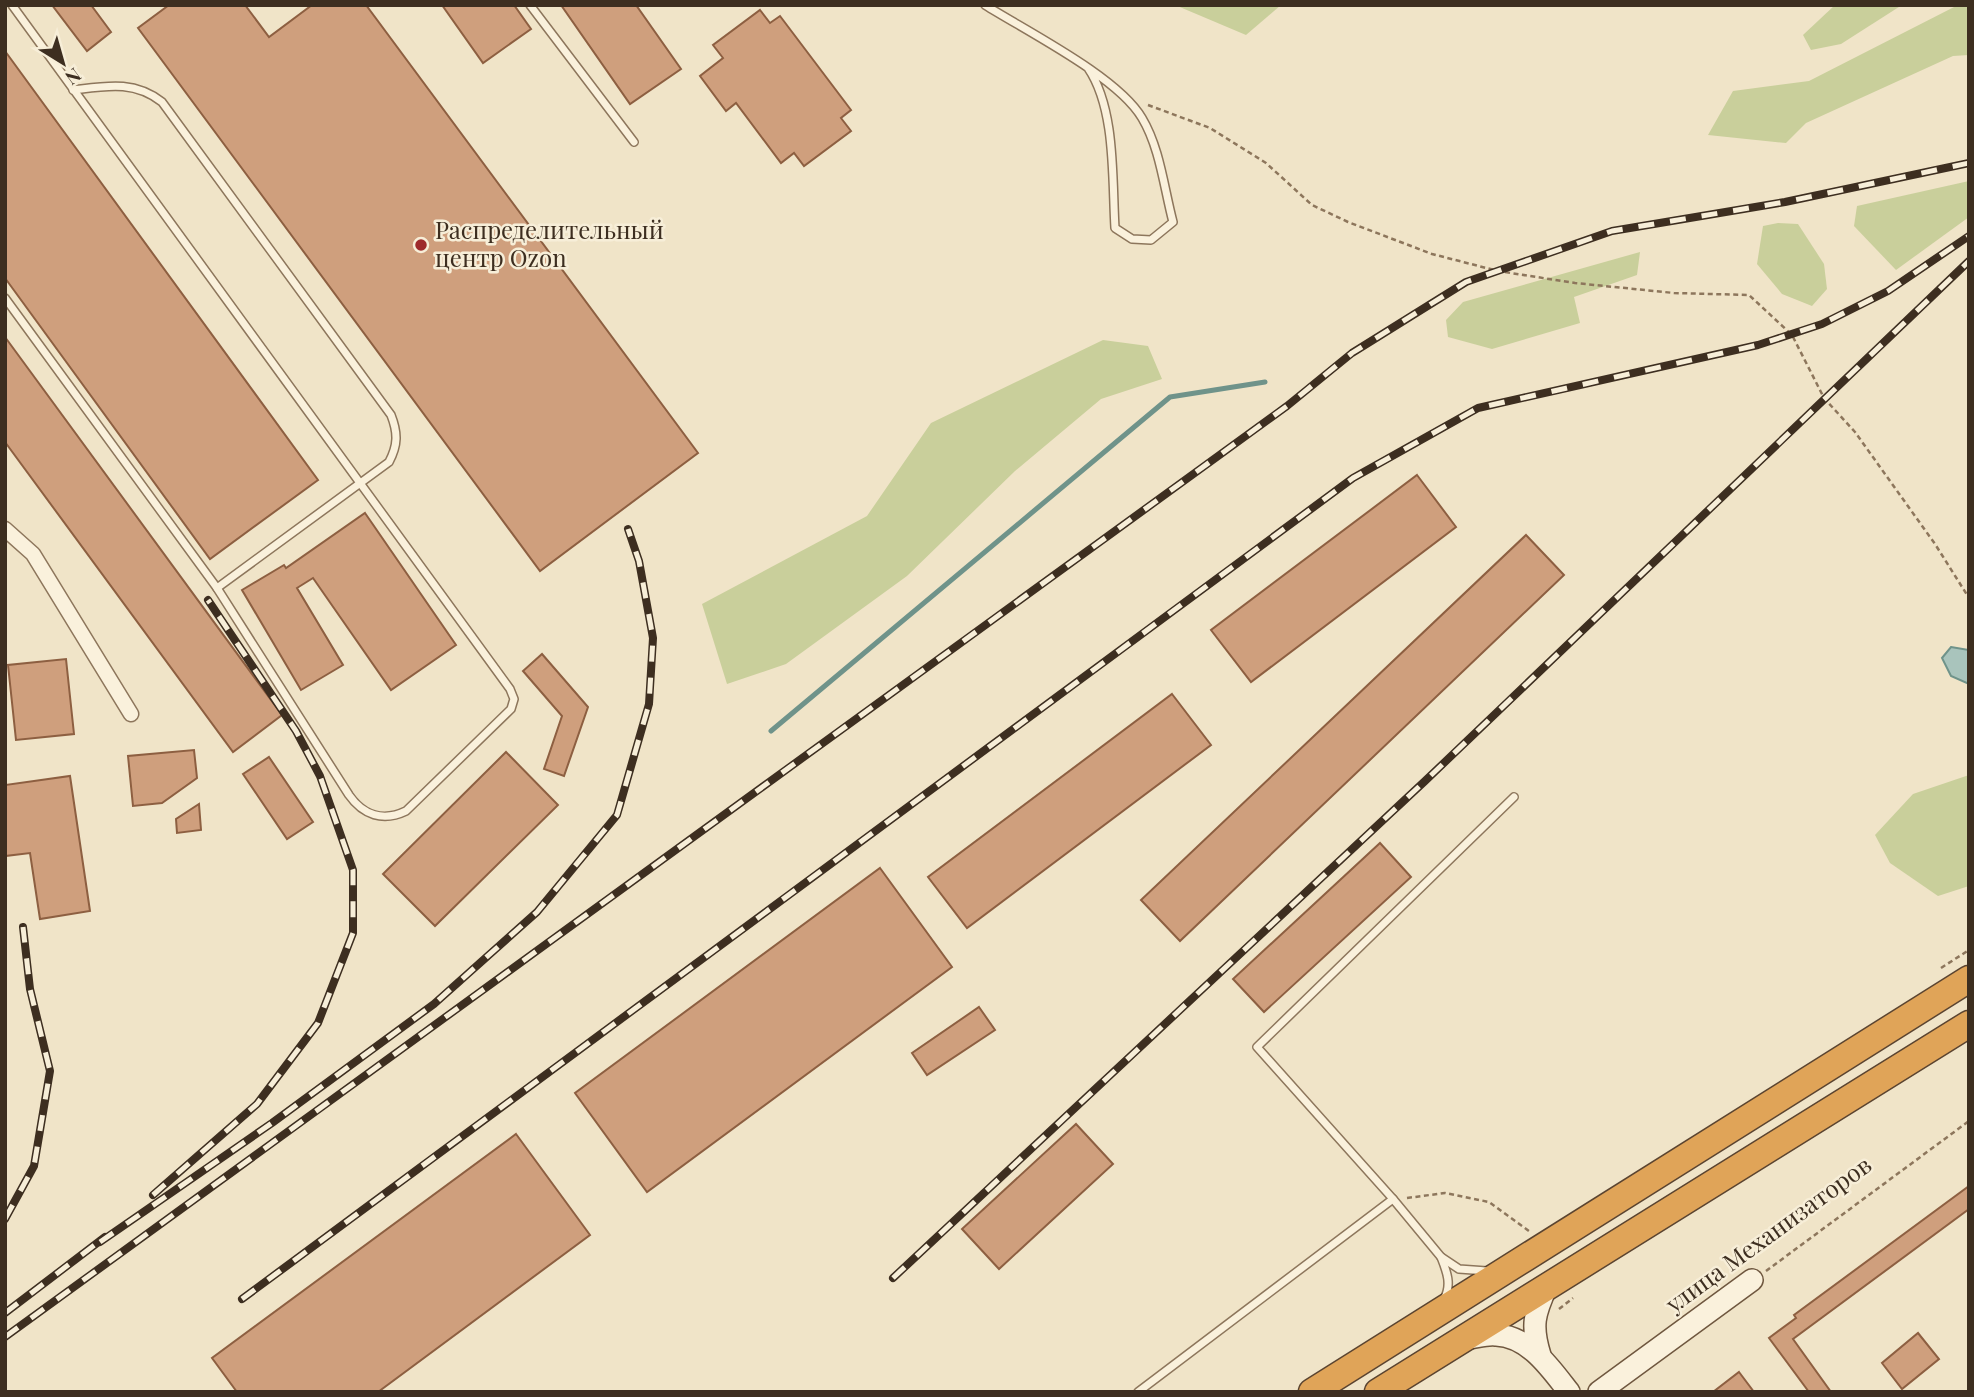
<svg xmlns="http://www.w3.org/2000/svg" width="1974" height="1397" font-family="'Playfair Display',serif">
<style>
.green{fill:#c9cf9b}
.water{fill:#a9c4bc;stroke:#6f938a;stroke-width:2}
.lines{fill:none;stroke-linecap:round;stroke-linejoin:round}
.stream{stroke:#6f938a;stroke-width:5}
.building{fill:#cf9f7d;stroke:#8d5f41;stroke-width:2}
.lane-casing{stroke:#8d765c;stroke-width:10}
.street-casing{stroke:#8d765c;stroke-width:17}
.secondary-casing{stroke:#6f573f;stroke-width:24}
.highway-casing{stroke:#5b4430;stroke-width:29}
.path{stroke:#8d765c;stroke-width:2.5;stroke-dasharray:5 3.5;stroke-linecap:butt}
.lane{stroke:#faf1dc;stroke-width:7}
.street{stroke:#faf1dc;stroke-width:14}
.secondary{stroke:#faf1dc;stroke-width:21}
.highway{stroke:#e0a458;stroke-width:26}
.rail-casing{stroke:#3d2e20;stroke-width:8}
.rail{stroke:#f7eed8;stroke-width:5;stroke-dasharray:16;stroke-linecap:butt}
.poi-dot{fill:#9e2a2b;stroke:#f7eed8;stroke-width:2.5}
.labels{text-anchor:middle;stroke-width:5;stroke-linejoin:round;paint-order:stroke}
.poi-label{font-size:24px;fill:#3d2e20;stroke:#f7eed8;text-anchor:start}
.street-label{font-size:24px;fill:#3d2e20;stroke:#f7eed8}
</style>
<rect width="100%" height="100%" fill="#f0e4c8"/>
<!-- green -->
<g class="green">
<path d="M1175,5H1281L1246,35Z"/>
<path d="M1835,5H1902L1841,44L1811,50L1803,35Z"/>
<path d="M1958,5H1969V55L1953,56L1806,123L1786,143L1708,135L1733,91L1809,81Z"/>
<path d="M1969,181V217L1896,270L1854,226L1857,206Z"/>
<path d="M1778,223L1798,224L1824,264L1827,289L1812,306L1782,294L1757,264L1763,226Z"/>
<path d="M1640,252L1637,275L1574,297L1580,323L1492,349L1448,337L1446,320L1463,302Z"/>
<path d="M1103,340L1148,346L1162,379L1101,399L1015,471L907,576L786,664L727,684L702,604L867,516L931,423Z"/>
<path d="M1969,775V886L1938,896L1890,863L1875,835L1913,794Z"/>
</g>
<!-- water -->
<path class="water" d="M1951,647L1969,650V684L1951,676L1942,658Z"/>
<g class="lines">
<!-- stream -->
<path class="stream" d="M771,731L1170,397L1265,382"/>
</g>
<!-- building -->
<g class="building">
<path d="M52,5H91L111,32L87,51Z"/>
<path d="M169,5H245L269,37L312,5H366L698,453L540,571L138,28Z"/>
<path d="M442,5H514L531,29L483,63Z"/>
<path d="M561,5H636L681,69L630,104Z"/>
<path d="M760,10L770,23L780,16L851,110L841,118L851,131L804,166L794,153L781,163L736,103L726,111L700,76L723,58L713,45Z"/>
<path d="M5,51L318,480L210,559L5,278Z"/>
<path d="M5,337L282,715L233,752L5,442Z"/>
<path d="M1417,475L1456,527L1251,682L1211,630Z"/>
<path d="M365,513L456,645L391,690L313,578L297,588L343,665L301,690L242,590L284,565L286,568Z"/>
<path d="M1526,535L1564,575L1180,941L1141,900Z"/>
<path d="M542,654L588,707L564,776L544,769L562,716L523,671Z"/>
<path d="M66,659L74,734L16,740L8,665Z"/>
<path d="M1172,694L1211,745L967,928L928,877Z"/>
<path d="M194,750L197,778L162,803L133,806L128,756Z"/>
<path d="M506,752L558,805L435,926L383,874Z"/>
<path d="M269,757L313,822L287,839L243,774Z"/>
<path d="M70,776L90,911L40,919L30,853L5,856V785Z"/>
<path d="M199,804L201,830L177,833L176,819Z"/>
<path d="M1380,843L1411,877L1264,1012L1233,979Z"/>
<path d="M880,868L952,967L647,1192L575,1093Z"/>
<path d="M979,1007L995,1030L927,1075L912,1053Z"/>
<path d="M1076,1124L1113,1164L999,1269L962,1229Z"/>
<path d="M516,1134L590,1235L378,1392H237L212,1358Z"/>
<path d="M1969,1186V1209L1793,1339L1831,1392H1809L1769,1338L1796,1318L1794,1315Z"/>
<path d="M1918,1333L1939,1359L1902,1389L1882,1363Z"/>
<path d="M1739,1372L1754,1392H1713Z"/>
</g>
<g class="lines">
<!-- lane casing -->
<g class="lane-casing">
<g id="lane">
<path d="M530,5L634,142"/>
<path d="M985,5C1028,32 1118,77 1142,118C1160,148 1164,188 1173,222L1151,240L1132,239L1115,228C1112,179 1116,109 1088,68"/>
<path d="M73,90C106,86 134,80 162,102L391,415C398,433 398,445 389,462L217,588"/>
<path d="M5,298L217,588L349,795C363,815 383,822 406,811L511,709L514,699L510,689L12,5"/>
<path d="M1441,1257C1447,1272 1452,1285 1444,1299"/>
<path d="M1487,1271L1459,1269L1441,1257L1393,1199L1257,1047L1514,797"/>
<path d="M1138,1392L1393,1199"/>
</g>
</g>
<!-- street casing -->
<g class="street-casing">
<path id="street" d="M5,529L33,554L131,714"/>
</g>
<!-- secondary casing -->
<g class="secondary-casing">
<g id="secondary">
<path d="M1468,1338C1477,1337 1487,1334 1496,1335C1529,1336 1551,1369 1569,1392"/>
<path d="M1540,1355C1531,1326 1534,1314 1547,1286"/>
<path d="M1599,1392L1752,1280"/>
</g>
</g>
<!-- highway casing -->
<g class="highway-casing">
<g id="highway">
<path d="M1312,1392L1969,979"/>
<path d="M1378,1392L1969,1024"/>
</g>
</g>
<!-- path -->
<g class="path">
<path d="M1148,105L1210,128L1266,163L1312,205L1348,222L1432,254L1498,271L1575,283L1674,293L1749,295L1792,335L1824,398L1855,432L1935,544L1969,598"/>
<path d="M1941,968L1969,950"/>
<path d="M1407,1198L1445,1193L1489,1202L1529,1231"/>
<path d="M1766,1271L1969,1121"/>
<path d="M1559,1309L1573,1298"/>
</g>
<!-- lane -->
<use href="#lane" class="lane"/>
<!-- street -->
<use href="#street" class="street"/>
<!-- secondary -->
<use href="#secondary" class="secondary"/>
<!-- highway -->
<use href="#highway" class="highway"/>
<!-- rail casing -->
<g class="rail-casing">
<g id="rail">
<path d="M153,1195L257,1104L318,1023L353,933V870L320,776L296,731L208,600"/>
<path d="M5,1219L34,1166L50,1071L30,989L23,927"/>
<path d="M100,1242L272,1123L434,1004L537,912L617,815L649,704L653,638L639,561L628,529"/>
<path d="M893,1278L1425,781L1969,261"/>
<path d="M242,1299L1353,478L1478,408L1758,345L1822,324L1888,291L1969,236"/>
<path d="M5,1313L105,1237"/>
<path d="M5,1337L1287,406L1352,353L1466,282L1612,231L1785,202L1969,163"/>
</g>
</g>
<!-- rail -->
<use href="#rail" class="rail"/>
</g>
<!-- markers -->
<circle class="poi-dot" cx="421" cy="245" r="7"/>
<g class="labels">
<!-- poi labels -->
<g class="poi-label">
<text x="435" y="239">Распределительный<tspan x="435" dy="28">центр Ozon</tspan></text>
</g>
<!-- street labels -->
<g class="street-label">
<text transform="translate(1769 1235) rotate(-36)" y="8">улица Механизаторов</text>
</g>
</g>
<!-- border -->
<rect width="1974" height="1397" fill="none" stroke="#3d2e20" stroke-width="14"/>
<!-- north arrow -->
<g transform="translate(63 63) rotate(143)" stroke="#f7eed8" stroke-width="5" paint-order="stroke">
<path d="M0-5L12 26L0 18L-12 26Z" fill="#3d2e20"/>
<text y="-10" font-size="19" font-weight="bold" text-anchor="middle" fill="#3d2e20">N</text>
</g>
</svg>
